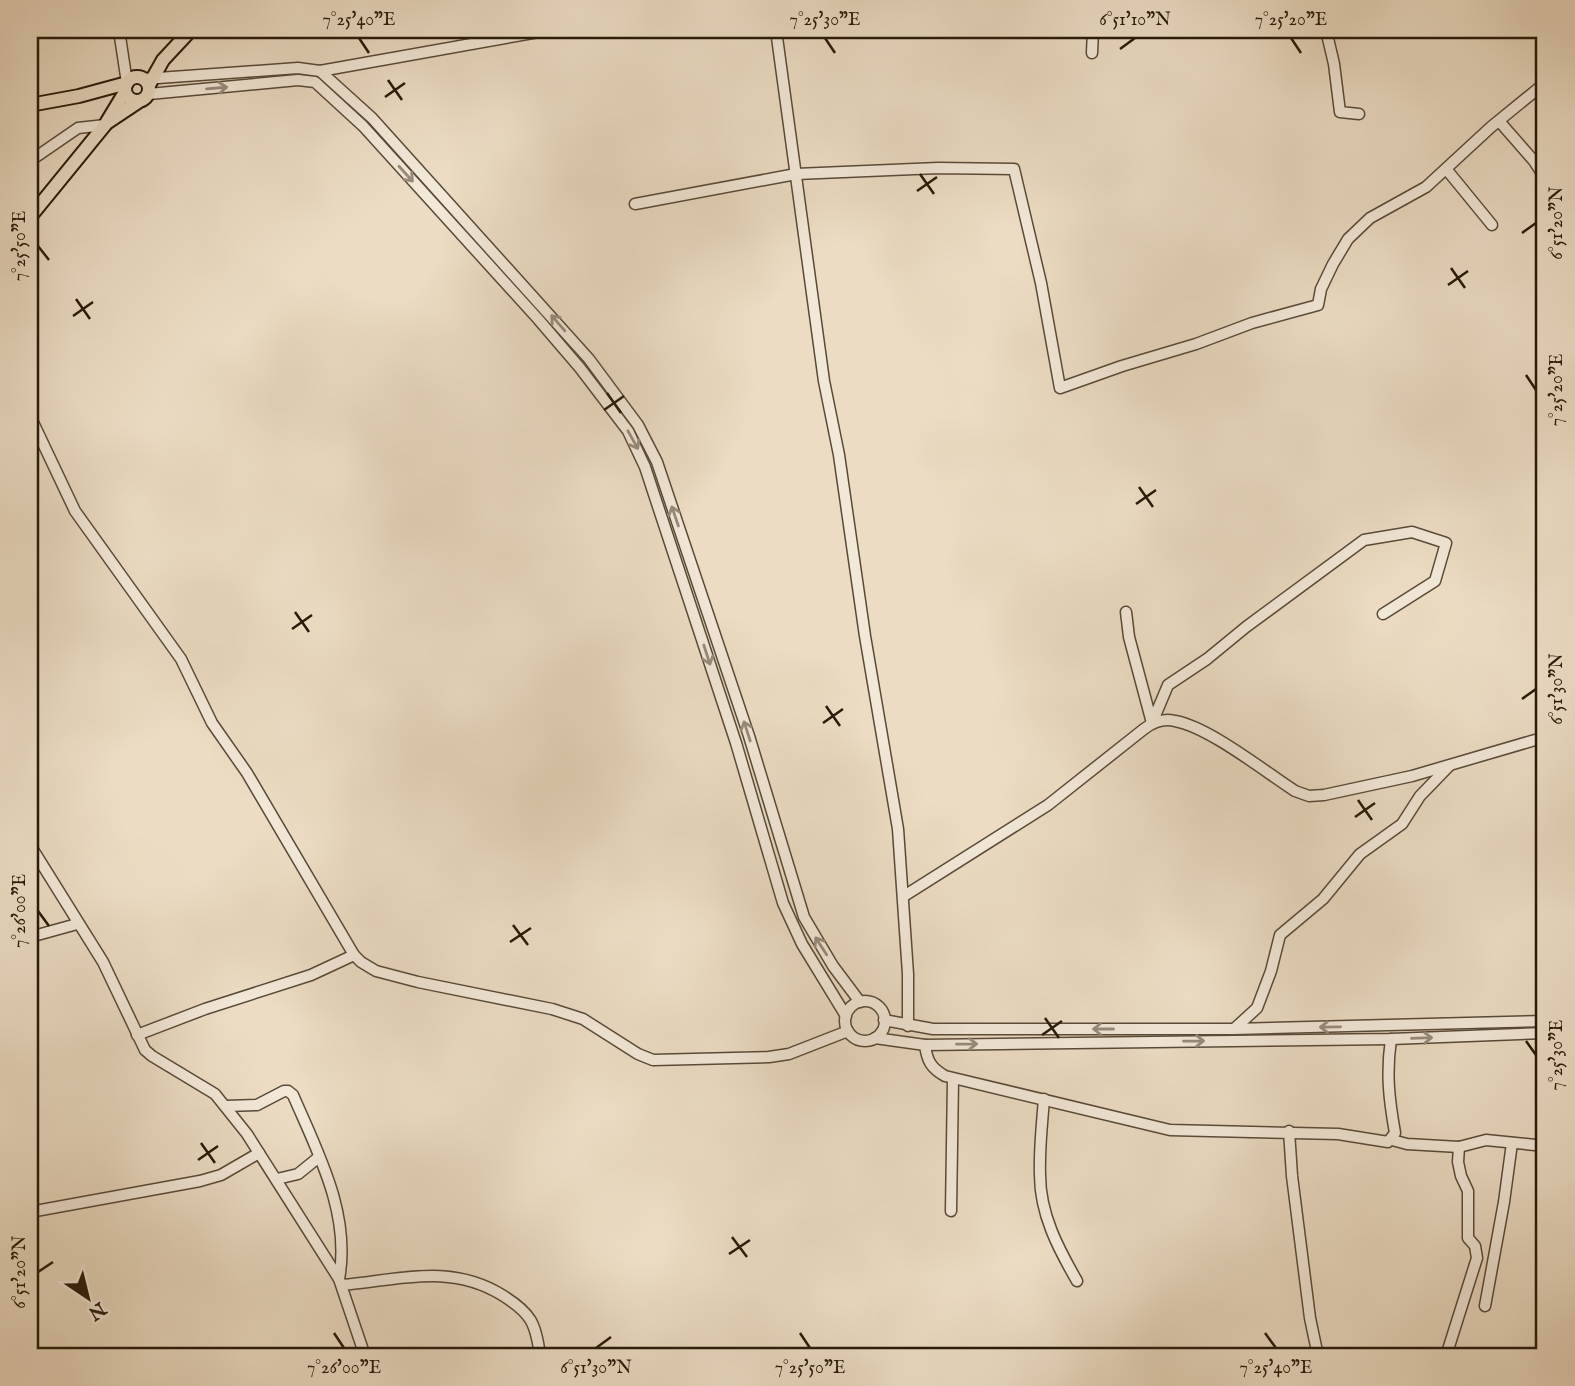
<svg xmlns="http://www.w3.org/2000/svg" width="1575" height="1386" font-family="'IM FELL English',serif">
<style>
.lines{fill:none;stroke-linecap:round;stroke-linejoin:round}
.minor-casing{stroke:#584a38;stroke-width:13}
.major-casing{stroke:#271a09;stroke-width:16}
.minor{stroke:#f2e8d8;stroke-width:10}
.major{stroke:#ebdcc3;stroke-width:12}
.oneway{stroke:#978b7b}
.ticks{fill:none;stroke:#271a09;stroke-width:2.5}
.neatline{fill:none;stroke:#271a09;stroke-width:2.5}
.ticks-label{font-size:18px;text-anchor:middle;fill:#271a09}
</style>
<rect width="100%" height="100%" fill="#ebdcc3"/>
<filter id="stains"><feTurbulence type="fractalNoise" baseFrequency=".00286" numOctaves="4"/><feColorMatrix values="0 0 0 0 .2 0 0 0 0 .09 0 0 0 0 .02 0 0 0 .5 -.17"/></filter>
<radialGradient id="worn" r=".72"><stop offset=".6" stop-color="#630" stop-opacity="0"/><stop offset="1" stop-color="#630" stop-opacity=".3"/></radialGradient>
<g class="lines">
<!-- minor casing -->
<g class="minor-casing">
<g id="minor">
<path d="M119,30L127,83"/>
<path d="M776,30L824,381L839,455L865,636L898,829L908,974V1026"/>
<path d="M1326,30L1334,64L1340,112L1359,114"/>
<path d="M1092,53L1093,30"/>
<path d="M320,71L550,30"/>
<path d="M144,79L298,68L320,71L372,118L589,359L638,425L657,462L749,736L804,917L833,966L860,1002"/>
<path d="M149,94L298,80L315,82L363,126L538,319L580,368L628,431L645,467L736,743L783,903L802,944L846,1016"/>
<path d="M1499,121L1534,161L1545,178"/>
<path d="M30,161L78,128L105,125"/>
<path d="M1447,170L1492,225"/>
<path d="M635,204L796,174L938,168L1014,169L1041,283L1060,388L1122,366L1196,344L1252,323L1318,305L1321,289L1333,264L1348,239L1370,218L1426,187L1491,127L1545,83"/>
<path d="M30,416L75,511L181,659L212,723L247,773L354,955L361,962L376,971L418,982L552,1009L583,1019L638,1054L653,1060L769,1057L789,1054L848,1031"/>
<path d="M1126,612L1129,637L1152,723L1168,685L1207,659L1246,627L1364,540L1412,532L1446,543L1435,581L1383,614"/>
<path d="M30,845L103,962L145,1050L152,1056L215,1094L247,1134L339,1279L365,1356"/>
<path d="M904,896L1048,805L1144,729C1153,722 1163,718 1175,721C1209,727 1264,771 1295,791L1309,796L1324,795L1412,776L1535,740H1545"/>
<path d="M30,937L77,924"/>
<circle cx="865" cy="1021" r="20"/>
<path d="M884,1020L933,1029H1234L1545,1021"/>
<path d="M1234,1029L1257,1008L1271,971L1280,935L1323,899L1360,854L1402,824L1420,796L1449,766"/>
<path d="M137,1035L205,1009L311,975L354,955"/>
<path d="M875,1038L925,1045L1391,1039L1545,1033"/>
<path d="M925,1045C927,1061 931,1068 945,1076L1170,1130L1338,1134L1388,1142L1395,1133C1389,1099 1386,1074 1391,1039"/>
<path d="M1044,1099C1042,1124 1039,1150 1040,1175C1040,1214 1058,1248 1077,1281"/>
<path d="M226,1106L257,1105L284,1091H288L293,1095C318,1153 351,1214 339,1279"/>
<path d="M1289,1131L1292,1176L1310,1318L1318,1356"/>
<path d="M1392,1140L1407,1144L1459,1147L1486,1140L1545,1146"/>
<path d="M277,1179L298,1174L319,1157"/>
<path d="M951,1211L953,1079"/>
<path d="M30,1212L200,1181L221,1175L259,1153"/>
<path d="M342,1285C399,1280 450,1263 502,1295C531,1313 536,1323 540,1356"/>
<path d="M1485,1306L1504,1202L1512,1143"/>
<path d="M1446,1356L1477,1258L1475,1246L1468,1238V1191L1461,1176L1458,1162L1459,1147"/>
</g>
</g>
<!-- major casing -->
<g class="major-casing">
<g id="major">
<circle cx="137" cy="89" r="12"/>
<path d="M149,85L163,60L191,30"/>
<path d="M30,105L79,96L127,83"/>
<path d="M108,122L138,102"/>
<path d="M30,217L105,125L125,92"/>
</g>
</g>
<!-- minor -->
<use href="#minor" class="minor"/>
<!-- major -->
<use href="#major" class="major"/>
</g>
<!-- one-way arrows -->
<defs><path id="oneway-shaft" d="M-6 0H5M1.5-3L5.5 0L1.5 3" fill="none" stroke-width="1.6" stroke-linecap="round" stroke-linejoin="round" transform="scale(1.75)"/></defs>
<g class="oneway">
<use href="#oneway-shaft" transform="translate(217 88) rotate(-5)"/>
<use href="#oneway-shaft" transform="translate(406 174) rotate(48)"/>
<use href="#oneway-shaft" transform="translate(558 323) rotate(-131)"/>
<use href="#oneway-shaft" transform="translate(633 440) rotate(61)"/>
<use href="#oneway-shaft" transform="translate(675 516) rotate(-109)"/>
<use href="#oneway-shaft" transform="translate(707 655) rotate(72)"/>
<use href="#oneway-shaft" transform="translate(747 731) rotate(-108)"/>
<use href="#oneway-shaft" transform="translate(821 946) rotate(-123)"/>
<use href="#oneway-shaft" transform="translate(1330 1027) rotate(179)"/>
<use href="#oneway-shaft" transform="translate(1103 1029) rotate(180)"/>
<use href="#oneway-shaft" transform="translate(1422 1038) rotate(-2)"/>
<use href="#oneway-shaft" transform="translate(1194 1041) rotate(-1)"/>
<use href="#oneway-shaft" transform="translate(967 1044) rotate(-1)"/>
</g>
<!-- ticks -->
<path class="ticks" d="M359,38L369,53M825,38L835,53M1291,38L1301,53M1120,49L1135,38M388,80L402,100M385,97L405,83M920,174L934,194M917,191L937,177M1522,233L1536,223M38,246L49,260M1451,268L1465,288M1448,285L1468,271M76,299L90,319M73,316L93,302M1526,375L1536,390M607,393L621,413M604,410L624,396M1139,487L1153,507M1136,504L1156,490M295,612L309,632M292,629L312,615M1522,699L1536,689M826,706L840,726M823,723L843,709M1358,800L1372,820M1355,817L1375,803M38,911L49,926M513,925L528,945M510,942L531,928M1045,1018L1059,1038M1042,1035L1062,1021M1526,1041L1536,1055M201,1143L215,1163M198,1160L218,1146M732,1237L747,1257M729,1254L750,1240M38,1272L53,1262M334,1333L344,1348M800,1333L810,1348M1265,1333L1276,1348M596,1348L611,1337"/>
<!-- margin -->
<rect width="1575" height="1386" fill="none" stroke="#ebdcc3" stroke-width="77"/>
<!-- north arrow -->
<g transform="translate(88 1298) rotate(145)" stroke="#f2e8d8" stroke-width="5" paint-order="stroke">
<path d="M0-5L12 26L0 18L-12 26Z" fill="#271a09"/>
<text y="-10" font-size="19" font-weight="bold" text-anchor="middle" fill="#271a09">N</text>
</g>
<rect x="38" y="38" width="1498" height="1310" class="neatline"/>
<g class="ticks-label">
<text x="359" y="25">7°25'40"E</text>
<text x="825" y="25">7°25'30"E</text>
<text x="1135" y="25">6°51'10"N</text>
<text x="1291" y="25">7°25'20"E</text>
<text transform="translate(1556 223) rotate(-90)" y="6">6°51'20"N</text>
<text transform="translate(19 246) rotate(-90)" y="6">7°25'50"E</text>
<text transform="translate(1556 390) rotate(-90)" y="6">7°25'20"E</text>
<text transform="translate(1556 689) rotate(-90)" y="6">6°51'30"N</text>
<text transform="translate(19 911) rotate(-90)" y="6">7°26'00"E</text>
<text transform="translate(1556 1055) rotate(-90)" y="6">7°25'30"E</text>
<text transform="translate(19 1272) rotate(-90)" y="6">6°51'20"N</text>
<text x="344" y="1373">7°26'00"E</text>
<text x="596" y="1373">6°51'30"N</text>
<text x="810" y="1373">7°25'50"E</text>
<text x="1276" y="1373">7°25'40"E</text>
</g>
<rect width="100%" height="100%" filter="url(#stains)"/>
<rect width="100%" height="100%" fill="url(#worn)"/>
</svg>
